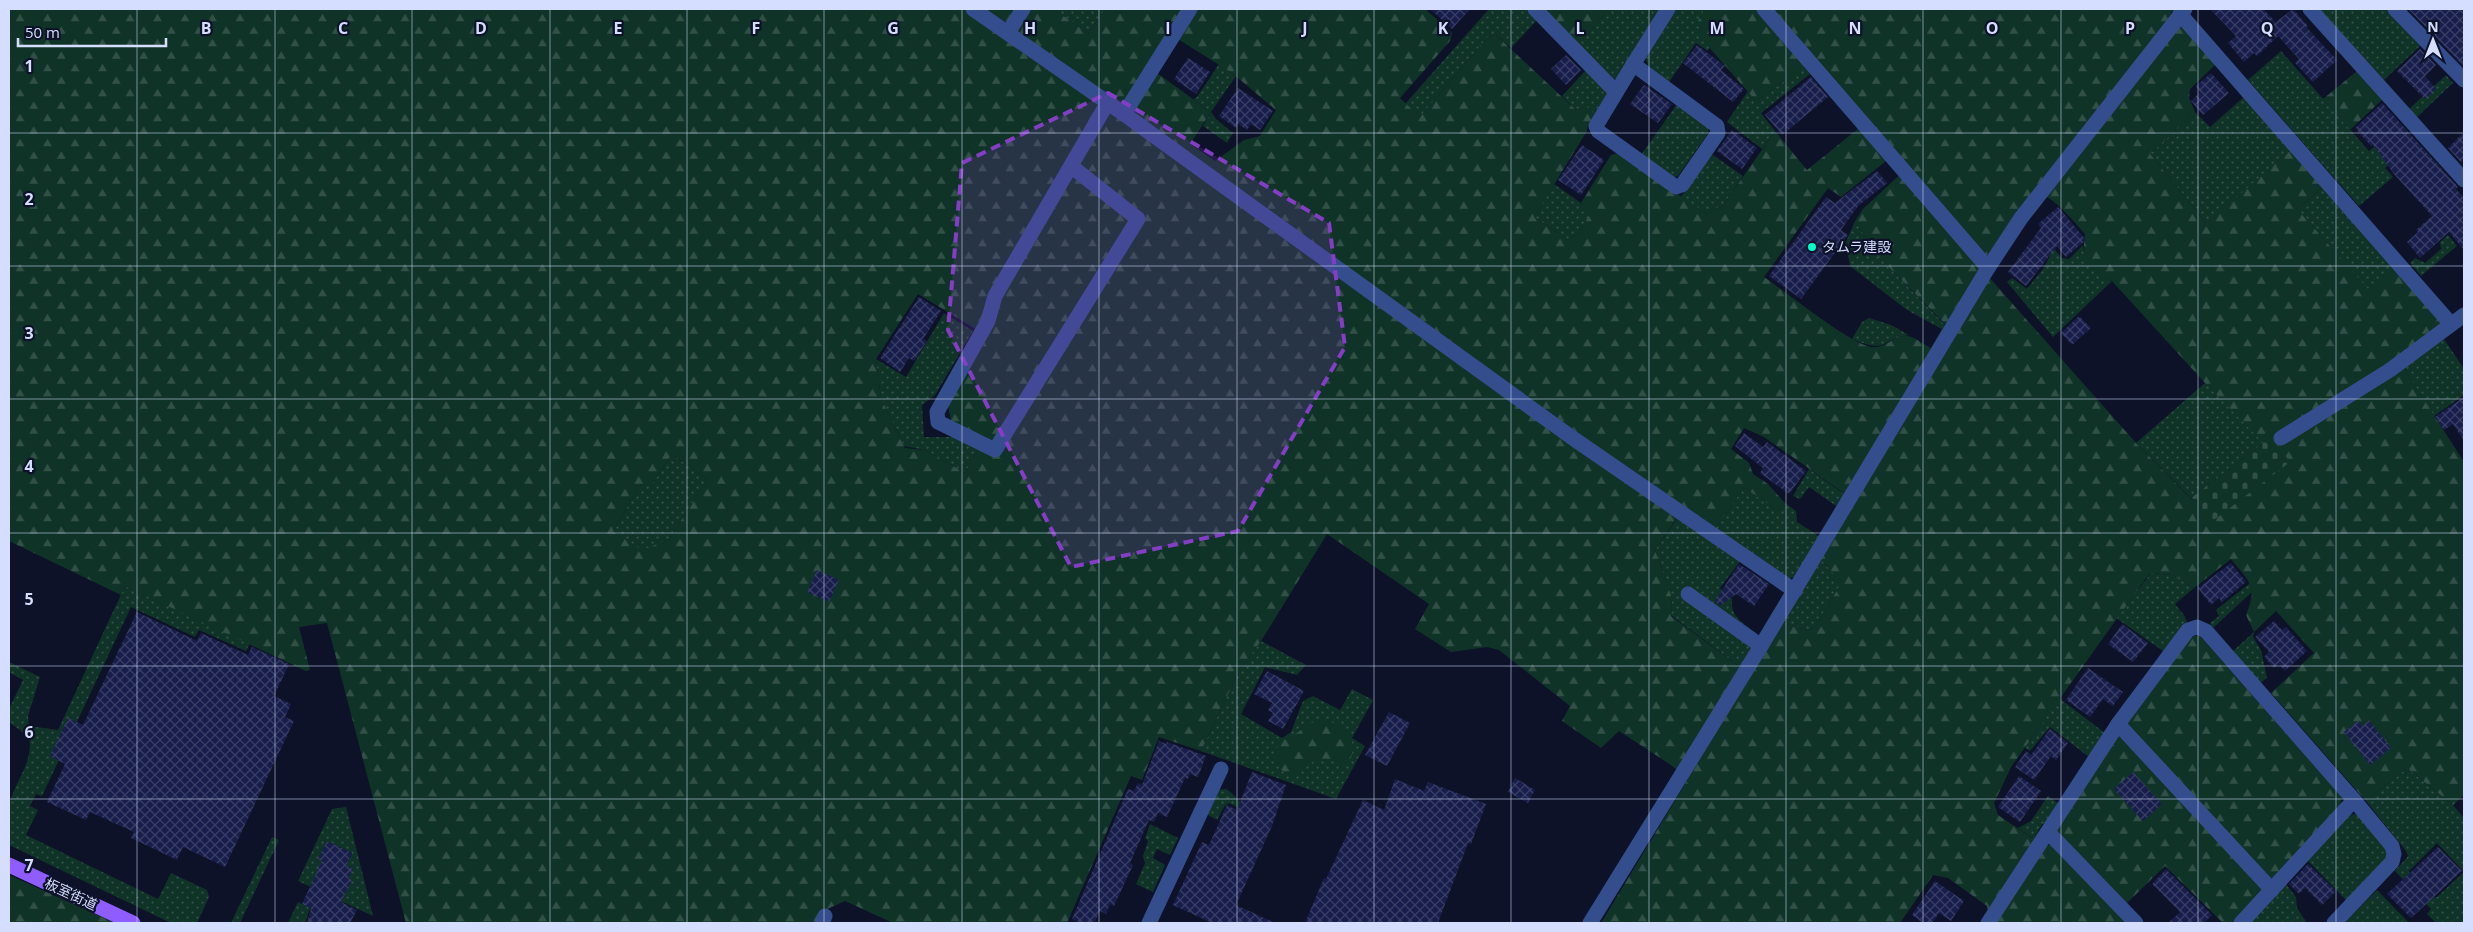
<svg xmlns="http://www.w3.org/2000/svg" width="2473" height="932" font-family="'Open Sans','Noto Sans JP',sans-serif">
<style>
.grass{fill:url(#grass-dots);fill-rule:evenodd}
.forest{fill:url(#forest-firs);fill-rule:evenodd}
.cemetery{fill:url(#cemetery-stones)}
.building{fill:url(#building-cross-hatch)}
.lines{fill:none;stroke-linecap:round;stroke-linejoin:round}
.minor{stroke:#344d8c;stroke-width:15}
.major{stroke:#8e5cff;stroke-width:15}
.marked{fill:#843ec5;fill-opacity:0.2;stroke:#843ec5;stroke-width:4;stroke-dasharray:10 6;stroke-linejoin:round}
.grid{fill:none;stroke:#d5deff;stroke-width:1;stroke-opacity:0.55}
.poi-dot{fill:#01ffc7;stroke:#0d1229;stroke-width:2}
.labels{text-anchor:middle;stroke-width:4.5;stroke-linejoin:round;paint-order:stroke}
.poi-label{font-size:14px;fill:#d5deff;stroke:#0d1229;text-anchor:start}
.street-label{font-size:14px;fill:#d5deff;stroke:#0d1229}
.grid-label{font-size:16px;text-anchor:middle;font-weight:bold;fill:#d5deff;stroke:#0d1229;stroke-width:4.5;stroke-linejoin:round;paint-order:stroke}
</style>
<defs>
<pattern id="grass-dots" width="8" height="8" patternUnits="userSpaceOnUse" patternTransform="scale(1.25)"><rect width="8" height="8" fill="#103327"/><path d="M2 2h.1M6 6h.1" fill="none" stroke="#325047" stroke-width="1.8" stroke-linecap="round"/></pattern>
<pattern id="forest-firs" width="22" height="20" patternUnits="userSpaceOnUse" patternTransform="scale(1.25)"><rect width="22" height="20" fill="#103327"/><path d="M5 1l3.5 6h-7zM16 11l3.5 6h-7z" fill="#325047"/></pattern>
<pattern id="cemetery-stones" width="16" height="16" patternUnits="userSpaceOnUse" patternTransform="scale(1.25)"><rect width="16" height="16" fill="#103327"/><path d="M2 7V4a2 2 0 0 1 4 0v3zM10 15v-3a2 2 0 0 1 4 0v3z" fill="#325047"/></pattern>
<pattern id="building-cross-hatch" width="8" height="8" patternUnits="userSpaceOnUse" patternTransform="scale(1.25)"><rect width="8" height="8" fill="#181e4b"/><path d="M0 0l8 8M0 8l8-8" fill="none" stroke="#393e66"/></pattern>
</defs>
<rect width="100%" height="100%" fill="#0d1229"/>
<!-- grass -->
<g class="grass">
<path d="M1053,9H1105L1089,33Z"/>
<path d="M1489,9H1528L1538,19L1511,48L1496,35L1488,37L1420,117L1405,104Z"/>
<path d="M1609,9H1663L1619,78L1613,80L1573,41H1582Z"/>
<path d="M1676,9H1705C1696,26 1697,33 1710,47L1708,51L1696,43L1669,82C1660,75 1645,69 1646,56Z"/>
<path d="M2319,9H2386L2421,45L2384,80Z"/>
<path d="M2281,51L2369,151L2385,138L2411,144L2385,168L2393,177L2359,206L2248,80Z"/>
<path d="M1219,64L1236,76L1211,112L1216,119L1233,133L1227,143L1203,126L1211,112L1193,99L1197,97Z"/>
<path d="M1804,67L1810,74L1761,113L1775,131L1762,149L1727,122L1748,91L1756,101Z"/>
<path d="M1588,68L1608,93L1595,114L1576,110L1562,96Z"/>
<path d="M2446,75L2453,83L2417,117L2409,109Z"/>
<path d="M2245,96L2291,149L2208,225L2150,154L2195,112L2210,127Z"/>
<path d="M1677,104L1707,124L1709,132L1678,176L1672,178L1641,155Z"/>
<path d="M1710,153L1743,176L1724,204L1707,214L1681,197Z"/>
<path d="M1554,184L1581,203L1591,213L1580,233L1567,239L1534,217Z"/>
<path d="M2324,186L2395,267L2369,291L2297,209Z"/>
<path d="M1855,221L1876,254L1945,325L1942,329L1907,310L1850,266L1846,242Z"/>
<path d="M2039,232L2062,258L2069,259L2083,245C2084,263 2096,276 2112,281L2053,337L2007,282L2012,278L2027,289L2043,269L2050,256L2034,237Z"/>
<path d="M2448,235L2457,246L2421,276L2410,263L2415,258L2425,263L2441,249L2440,242Z"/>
<path d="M944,313L973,331L935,395L922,405L924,437H954L978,450L965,473L925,450L904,446L881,398L876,359L906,377Z"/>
<path d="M1869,318L1891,325L1909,335C1879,340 1888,354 1852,339L1862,322Z"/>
<path d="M2444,339L2464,369V395L2434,416L2403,367Z"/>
<path d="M2205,383L2265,442L2191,498L2136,443Z"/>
<path d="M672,454L708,480L668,540L642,551L613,531L641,484H652Z"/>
<path d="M1809,469L1844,494L1836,506L1809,487L1800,499L1793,496Z"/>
<path d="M1744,487L1778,511L1785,503L1796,511L1797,522L1820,537L1794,577L1787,579L1714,530Z"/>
<path d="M1679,516L1741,560L1720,588L1732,599C1730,618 1745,624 1759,635L1740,667L1671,615L1672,598L1655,550Z"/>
<path d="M1820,558L1839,580V587L1815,627L1807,631L1781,621Z"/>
<path d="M2151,573L2173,575L2194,588L2175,604L2184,615L2187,622L2166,653L2116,618Z"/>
<path d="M2250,583L2252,592L2213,628L2210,623L2219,616L2216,610Z"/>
<path d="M125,586L250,643L246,651L199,630L195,637L131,607L42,796L36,794L30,806L38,810L26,835L158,899L171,873L207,890L209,897L197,923H171L9,845C9,832 6,816 9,805C15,781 34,762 29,737L9,722V709L23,680L9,672V662L40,677L28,716L29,726L58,730Z"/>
<path d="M2254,632L2253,637L2261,650L2267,678L2260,683L2232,652Z"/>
<path d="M1261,641L1306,665L1297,675L1265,667L1241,714L1282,738L1291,732L1303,701L1313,696L1340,710L1352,689L1373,700L1352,738L1365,746L1336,799L1201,751L1240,669Z"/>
<path d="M2059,698L2105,733L2089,757L2050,727L2030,751L2025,748Z"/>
<path d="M2407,768L2453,805L2464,818V872L2437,843L2409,871L2431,898L2437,897L2464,872V923H2436L2427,914L2431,909L2395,871L2408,856L2406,851L2366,801Z"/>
<path d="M1226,789C1237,796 1244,807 1253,815L1229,803L1224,807L1217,820L1205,813L1216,790Z"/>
<path d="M2048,796L2058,803L2047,823L2042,824L2034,839L2018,828L2031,821Z"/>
<path d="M346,807L373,916L298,881L332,809ZM327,841L352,853L346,866L353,869L348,878L352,880L318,876L325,862L318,859Z"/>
<path d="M2354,814L2362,816L2387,845L2386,858L2346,900L2307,860L2347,816Z"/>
<path d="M1150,824L1178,838L1170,855L1157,849L1153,858L1165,865L1153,892L1136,884L1145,863L1143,856L1148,841L1145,838Z"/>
<path d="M272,837L279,840L240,923H231Z"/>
<path d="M2285,883L2296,897L2297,908L2307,923H2249Z"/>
<path d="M2377,890L2409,923H2344Z"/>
<path d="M298,902L310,908L305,923H288Z"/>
</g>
<!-- forest -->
<g class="forest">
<path d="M9,9H1053L1089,33L1105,9H1425L1452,33L1450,41L1400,98L1420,117L1488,37L1496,35L1576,110L1587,107L1595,114L1588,126L1587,131L1534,217L1567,239L1580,233L1590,213L1581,203L1611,155L1618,153L1707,214L1724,204L1775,131L1807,170L1859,128L1886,161L1841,197L1828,188L1764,277C1786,292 1850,344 1871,347C1885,349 1894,335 1907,336C1914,336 1924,345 1931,348L1945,324L1876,254L1855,221L1863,209L1907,168L1816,59L1756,101L1700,37L1698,21L1705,9H2174L2171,13L2216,64L2190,89L2189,98L2195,112L2150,154L2207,224L2291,149L2324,186L2297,209L2369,290L2395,267L2439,317L2444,339L2403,367L2464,462V795L2453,805L2407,768L2366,801L2271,693L2314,653L2276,611L2254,632L2246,615C2258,585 2249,582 2231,559L2194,588L2173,575L2151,573L2146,578L2011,767L1994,803L1998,815L2032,838L2050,845L2063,818L2184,637L2200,636L2342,797L2340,805L2234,923H2223L2165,866L2127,903L2129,923H1982L1988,913L1987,906L1948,878L1933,875L1900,923H1601L1688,779L1671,765L1619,731L1601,748L1562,721L1570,706L1499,650L1487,647L1451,652L1415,629L1429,604L1327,534L1261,641L1240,669L1201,751L1159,737L1142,780L1131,776L1067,923H893L845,901L823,911L818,923H406L327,623L299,627L310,670L306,671L125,586L121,595L9,541ZM1170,34L1232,73L1276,110L1260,136L1244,140L1215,161L1190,144L1211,112L1150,68ZM2036,190C2057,201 2070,217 2085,234C2081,260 2087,273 2112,281L2205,383L2281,461L2210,518L2136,443L1979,266ZM918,294L974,328L986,340L948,405L954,437L978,450L965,473L925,450L905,448L881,398L876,359ZM1744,428L1764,437L1855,501L1820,558L1839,580V587L1815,627L1807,631L1781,621L1740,667L1671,616L1672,598L1655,550L1683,509L1714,530L1744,487L1778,511L1785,503L1768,484L1753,474L1749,463L1731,449ZM672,454L708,480L668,540L642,550L613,531L641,484H652Z"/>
<path d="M1540,9H1609L1582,41H1573Z"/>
<path d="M2357,71L2384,98L2350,130L2323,99Z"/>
<path d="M1325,720C1348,726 1360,742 1348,765C1340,765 1339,763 1333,760C1322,756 1310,763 1301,768L1300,775C1283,780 1278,766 1274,753L1282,738L1297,733L1310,723Z"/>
<path d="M9,875L115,923H9Z"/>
</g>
<!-- cemetery -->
<path class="cemetery" d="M2271,437L2290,462L2210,523L2191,498Z"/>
<!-- building -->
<g class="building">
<path d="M1430,9H1470L1452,29Z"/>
<path d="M2210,9H2263L2276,22L2293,9L2308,26L2306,27L2337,60L2313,82L2295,63L2299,59L2278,36L2257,56L2254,53L2244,62L2228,43L2236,36Z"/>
<path d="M2408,9H2464V67L2434,35Z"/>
<path d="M1697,45L1725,66L1721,70L1744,89L1733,102L1683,63Z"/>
<path d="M2420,49L2436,65L2425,76L2436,89L2425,99L2397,71Z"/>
<path d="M1566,55L1581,70L1566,85L1551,69Z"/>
<path d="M1188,58L1210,72L1196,94L1174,79Z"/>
<path d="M2211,73L2229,93L2203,115L2191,101L2200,92L2196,86Z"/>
<path d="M1811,77L1828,97L1782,135L1765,115Z"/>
<path d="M1644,85L1672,104L1658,123L1630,104Z"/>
<path d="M1238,88L1273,111L1260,130L1251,124L1247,130L1238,124L1236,128L1219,116Z"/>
<path d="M2382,103L2458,187L2456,189L2464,198V250L2449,232L2420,258L2407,242L2418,232L2416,230L2432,216L2394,174L2373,145L2371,146L2355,128Z"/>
<path d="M1732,130L1757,148L1742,169L1717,151Z"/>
<path d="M2464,132V159L2461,162L2448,148Z"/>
<path d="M1582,145L1604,160L1581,195L1558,180Z"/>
<path d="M1877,171L1887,183L1858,206L1841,230L1848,235L1801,299L1769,276L1826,197L1835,203Z"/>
<path d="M2058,207L2086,240L2066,257L2057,246L2026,286L2008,272L2041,228L2038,224Z"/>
<path d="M919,297L941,311L923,339L927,341L914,361L909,358L900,372L880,358Z"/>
<path d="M2079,316L2091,328L2072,345L2061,333Z"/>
<path d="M2464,397V441L2453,424L2444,430L2435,417Z"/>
<path d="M1744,433L1763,447L1767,442L1806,471L1789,494L1760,473L1763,468L1735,446Z"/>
<path d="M2231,563L2246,582L2222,602L2219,598L2211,605L2198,588Z"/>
<path d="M1739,564L1769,584L1754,606L1736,594L1720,606L1715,601Z"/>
<path d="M817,570L839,580L829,602L807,592Z"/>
<path d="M137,612L197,641L201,633L248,655L252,647L289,664L274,696L291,704L285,717L294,721L225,867L183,847L177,860L131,838L134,832L90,812L86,820L47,802L65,764L50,756L68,718L83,725Z"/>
<path d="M2274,621L2282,630L2286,627L2307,651L2285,671L2279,664L2274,668L2264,657L2269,652L2255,637Z"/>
<path d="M2122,624L2148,643L2133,662L2108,644Z"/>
<path d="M2088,668L2123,692L2113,706L2103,699L2090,717L2066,700Z"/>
<path d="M1267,671L1304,691L1283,729L1268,721L1273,713L1268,710L1272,703L1254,694Z"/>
<path d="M1389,712L1410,723L1387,766L1365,755Z"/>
<path d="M2369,720L2391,748L2370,765L2344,732L2358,721L2363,726Z"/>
<path d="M2050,729L2068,743L2056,760L2051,756L2034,780L2015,767L2026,751L2031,755Z"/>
<path d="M1159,741L1166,744L1167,742L1206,756L1198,777L1190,774L1188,779L1185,778L1167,817L1158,813L1154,822L1149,820L1130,863L1133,865L1114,906L1110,904L1106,914L1100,911L1094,923H1081L1072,919L1128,789L1134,791L1138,783L1142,785Z"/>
<path d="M1252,772L1286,785L1272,826L1236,905L1275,923H1212L1173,905L1202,842L1209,845L1227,805L1237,810Z"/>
<path d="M2133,772L2162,804L2143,821L2114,789Z"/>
<path d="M2019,776L2041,791L2020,822L1998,807Z"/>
<path d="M1515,778L1535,790L1528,803L1508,792Z"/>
<path d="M1395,779L1424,791L1428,782L1486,804L1471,844L1468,843L1438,923H1305L1324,878L1326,879L1363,800L1384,810Z"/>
<path d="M327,841L352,853L346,866L353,869L348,878L352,880L341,902L357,910L350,923H307L311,908L302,904L322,861L318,859Z"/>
<path d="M2438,847L2462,871L2411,918L2387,894Z"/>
<path d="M2308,864L2336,891L2322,905L2305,888L2299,894L2289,884Z"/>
<path d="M2166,869L2212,915L2204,923H2168L2180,912L2152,884Z"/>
<path d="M1935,881L1964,901L1951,921L1939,913L1932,923H1923L1912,915Z"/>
</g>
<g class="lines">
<!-- minor -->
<g class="minor">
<path d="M973,9L1124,114L1574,439L1795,591"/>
<path d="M1535,9L1616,92"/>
<path d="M1764,9L1988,268"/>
<path d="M2310,9L2464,180"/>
<path d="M2395,9L2464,80"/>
<path d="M2180,14L2451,324"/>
<path d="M1008,33L1023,9"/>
<path d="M1633,64L1717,126L1718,133L1682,185L1676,187L1598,131L1596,126C1619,87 1643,48 1668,9"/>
<path d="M1124,114L1190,9"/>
<path d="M1071,166L1138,219L995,450L938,422L937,412L988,321L995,296L1108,102"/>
<path d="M2281,438L2390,370L2464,315"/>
<path d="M1688,594L1761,646"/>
<path d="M2118,724L2272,890"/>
<path d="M2049,833L2136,923"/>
<path d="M822,923L825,916"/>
<path d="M1149,923L1221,769"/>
<path d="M1590,923L1761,646L1988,268L2021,218L2185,9"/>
<path d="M1988,923L2118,724L2188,630L2197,627L2206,631L2354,800L2241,923"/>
<path d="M2334,923L2392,862L2394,854L2392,846L2354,800"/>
</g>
<!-- major -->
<path class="major" d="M9,865L133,923"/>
</g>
<!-- marked area -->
<path class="marked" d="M1108,93L1329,223L1345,347L1238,531L1071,567L948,330L962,163Z"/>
<!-- grid -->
<path class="grid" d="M137,9V923M275,9V923M412,9V923M550,9V923M687,9V923M824,9V923M962,9V923M1099,9V923M1237,9V923M1374,9V923M1511,9V923M1649,9V923M1786,9V923M1923,9V923M2061,9V923M2198,9V923M2336,9V923M9,133H2464M9,266H2464M9,399H2464M9,533H2464M9,666H2464M9,799H2464"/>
<!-- markers -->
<circle class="poi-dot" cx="1812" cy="247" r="5"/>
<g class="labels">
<!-- poi labels -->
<g class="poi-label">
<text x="1822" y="252">タムラ建設</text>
</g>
<!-- street labels -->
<g class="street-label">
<text transform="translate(71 894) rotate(25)" y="5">板室街道</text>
</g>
</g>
<g class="grid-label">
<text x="206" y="34">B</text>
<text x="343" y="34">C</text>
<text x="481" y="34">D</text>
<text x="618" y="34">E</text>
<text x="756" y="34">F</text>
<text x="893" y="34">G</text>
<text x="1030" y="34">H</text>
<text x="1168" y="34">I</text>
<text x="1305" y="34">J</text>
<text x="1443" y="34">K</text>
<text x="1580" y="34">L</text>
<text x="1717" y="34">M</text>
<text x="1855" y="34">N</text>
<text x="1992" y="34">O</text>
<text x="2130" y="34">P</text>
<text x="2267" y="34">Q</text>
<text x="29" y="72">1</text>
<text x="29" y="205">2</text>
<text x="29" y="339">3</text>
<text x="29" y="472">4</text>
<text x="29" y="605">5</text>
<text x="29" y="738">6</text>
<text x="29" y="871">7</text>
</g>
<!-- border -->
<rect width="2473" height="932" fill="none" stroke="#d5deff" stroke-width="20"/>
<!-- north arrow -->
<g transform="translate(2433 40)" stroke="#0d1229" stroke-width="4" paint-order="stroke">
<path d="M0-4L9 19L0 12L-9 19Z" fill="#d5deff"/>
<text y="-8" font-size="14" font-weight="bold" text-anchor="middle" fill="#d5deff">N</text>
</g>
<!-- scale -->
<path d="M18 38v8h148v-8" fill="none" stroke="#d5deff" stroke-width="2.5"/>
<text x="25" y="38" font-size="15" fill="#d5deff" stroke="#0d1229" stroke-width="4" paint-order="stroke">50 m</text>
</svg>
